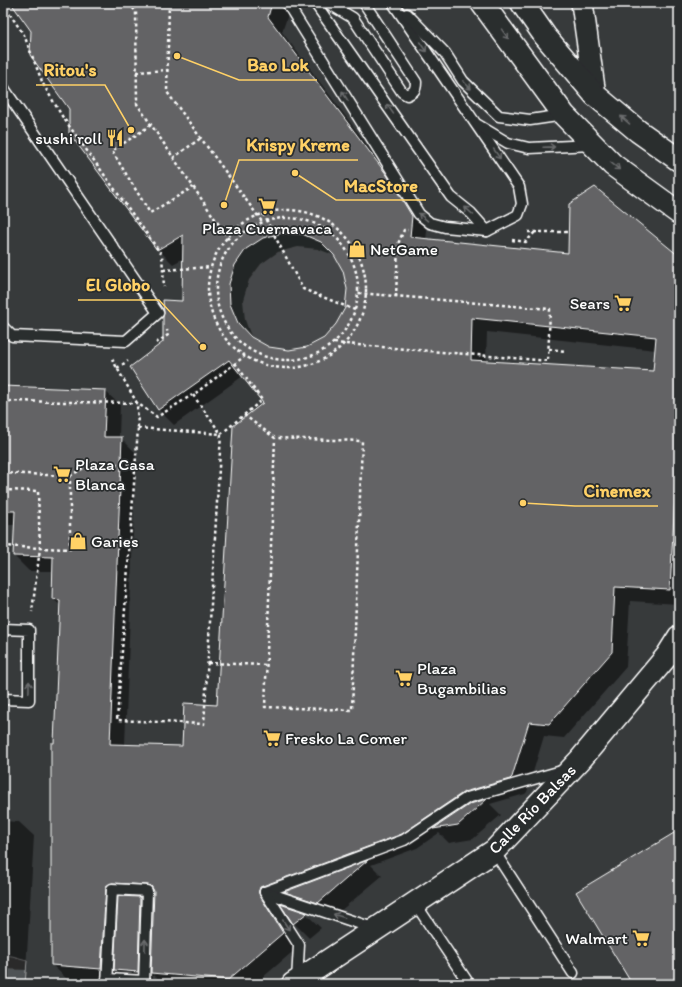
<svg xmlns="http://www.w3.org/2000/svg" width="682" height="987" font-family="Itim,sans-serif">
<style>
.built{fill:#444748}
.grass{fill:#505354;stroke:#a8a9aa}
.shadow{fill:#0007;fill-rule:evenodd}
.building{fill:#636465;stroke:#fff;fill-rule:evenodd}
.lines{fill:none;stroke-linecap:round;stroke-linejoin:round}
.service-casing{stroke:#fff;stroke-width:13}
.minor-casing{stroke:#fff;stroke-width:24}
.tertiary-casing{stroke:#fff;stroke-width:25}
.path{stroke:#fff;stroke-width:2.5;stroke-dasharray:3 3;stroke-linecap:butt}
.service{stroke:#2a2d2e;stroke-width:10}
.minor{stroke:#2a2d2e;stroke-width:21}
.tertiary{stroke:#2a2d2e;stroke-width:22}
.oneway{stroke:#6a6c6d}
.labels{text-anchor:middle;stroke-width:3.5;stroke-linejoin:round;paint-order:stroke}
.poi-label{font-size:17px;fill:#fff;stroke:#2a2d2e;text-anchor:start}
.street-label{font-size:17px;fill:#fff;stroke:#2a2d2e}
.leader{fill:none;stroke:#ffd166;stroke-width:1.5}
.callout-dot{fill:#ffd166;stroke:#2a2d2e;stroke-width:1.5}
.callout-label{font-size:18px;text-anchor:middle;font-weight:bold;fill:#ffd166;stroke:#2a2d2e;stroke-width:3.5;stroke-linejoin:round;paint-order:stroke}
</style>
<rect width="100%" height="100%" fill="#373a3b"/>
<filter id="ink" filterUnits="userSpaceOnUse"><feTurbulence type="fractalNoise" baseFrequency=".025" numOctaves="2"/><feDisplacementMap in="SourceGraphic" scale="8" xChannelSelector="R" yChannelSelector="G"/><feConvolveMatrix kernelMatrix="1 2 1 2 8 2 1 2 1" color-interpolation-filters="sRGB"/></filter>
<g filter="url(#ink)">
<!-- built -->
<circle class="built" cx="288" cy="291" r="58"/>
<!-- grass -->
<path class="grass" d="M3,955L12,956L27,960L25,984H3Z"/>
<!-- shadow -->
<g class="shadow">
<path d="M12,3H288L291,6L282,32L402,191L427,231L426,240L569,255L679,257V604L630,601L626,667L564,738L544,736L527,792L525,794L490,804L501,815L473,839L449,843L439,833L417,848L371,865L382,876L333,917L290,896L276,901L297,948L255,984H163L153,974L152,984H129L117,971L116,984L67,979L52,965L55,744L61,606L53,599L54,571H29L14,556L15,525H3V387L105,391L120,405L119,438H121L136,453L125,745L183,747L218,706L265,403L243,376L174,425L159,410L131,367L164,342L183,302L184,258L173,264L158,249L70,108L32,30ZM298,247L318,249L336,256L344,271L348,289L346,308L337,325L324,339L308,348L289,351L269,348L252,339L245,320L243,300L249,280L261,264L278,252ZM487,332L656,350L654,372L486,362ZM139,898H154V912Z"/>
<path d="M3,821L19,822L34,836L26,970L3,969Z"/>
<path d="M283,906L306,914L321,928L309,938L294,923Z"/>
</g>
<!-- building -->
<g class="building">
<path d="M11,3H272L268,17L387,175L412,216L410,237L568,253L569,204L595,187L679,256V418L670,590L615,587L612,652L549,724L529,722L512,777L510,779L464,792L402,834L260,887L259,891L260,896L283,933L228,980L151,973L154,891L151,886L147,885L112,883L106,886L101,969L51,965V743H54L60,600L52,599L53,557L13,556L15,511H3V386L106,390L104,437H122L110,744L182,746L184,703L217,705L233,426L263,403L229,360L158,410L130,367L163,342V317L164,313L163,300L182,301L183,235L157,250L69,133V109L30,55L31,31ZM282,233L302,234L321,242L334,255L343,271L347,289L345,308L336,324L324,338L307,347L289,350L269,347L251,337L238,323L230,304L229,284L235,265L246,249L263,238ZM472,318L656,337L653,371L471,360Z"/>
<path d="M487,799L458,825L433,829L470,804Z"/>
<path d="M679,830V984H632L576,892Z"/>
<path d="M368,860L318,903L284,892Z"/>
<path d="M118,896L140,897L138,972L114,970Z"/>
<path d="M280,904L307,913L293,924Z"/>
</g>
<g class="lines">
<!-- service casing -->
<g class="service-casing">
<g id="service">
<path d="M287,3L419,214L430,223L445,227L487,231"/>
<path d="M315,3L451,197L471,213L487,231L518,215L522,204L519,187L393,3"/>
<path d="M328,3L353,18L402,92L407,95C414,92 416,90 416,82L364,3"/>
<path d="M407,14L445,53L463,81L499,116L530,120L564,115"/>
<path d="M3,87L158,313L126,341L12,336L3,327"/>
<path d="M478,125L508,143L529,148L592,145"/>
<path d="M3,629L29,630V700L3,699"/>
<path d="M494,851L573,973"/>
<path d="M265,892L404,840L467,798L565,770"/>
<path d="M265,892L376,929"/>
<path d="M265,892L299,945L297,980"/>
<path d="M415,903L469,984"/>
<path d="M107,979L145,981"/>
<path d="M107,984L112,889L147,891L144,984"/>
</g>
</g>
<!-- minor casing -->
<g class="minor-casing">
<path id="minor" d="M582,3L595,95"/>
</g>
<!-- tertiary casing -->
<g class="tertiary-casing">
<g id="tertiary">
<path d="M482,3L564,115L613,165L679,213"/>
<path d="M522,3L545,36L595,95L638,131L679,160"/>
<path d="M293,984L494,851L580,760L667,656L679,637"/>
</g>
</g>
<!-- path -->
<g class="path">
<path d="M129,3L136,12L137,104L232,244"/>
<path d="M169,3L167,92L263,223"/>
<path d="M3,4L24,35L43,84L62,116L162,255L164,287"/>
<path d="M136,72L168,70"/>
<path d="M151,125L112,151L150,213L193,187"/>
<path d="M173,158L201,138"/>
<circle cx="287" cy="289" r="79"/>
<path d="M263,214L303,289L355,310"/>
<circle cx="287" cy="289" r="71"/>
<path d="M528,232H568"/>
<path d="M512,240L526,242L535,232"/>
<path d="M163,270L211,267"/>
<path d="M396,297L398,244L404,230H408"/>
<path d="M156,343L168,335L167,330"/>
<path d="M334,343L548,361L550,309L358,293"/>
<path d="M549,349L566,351"/>
<path d="M112,359L137,403L138,428"/>
<path d="M235,363L262,400L221,434L193,395L245,356"/>
<path d="M117,368L128,361"/>
<path d="M3,401L137,403L157,417L192,395"/>
<path d="M244,415L275,438L362,441L352,710L265,707L275,438"/>
<path d="M138,428L221,434L204,724L117,720Z"/>
<path d="M3,473L70,476V549L40,548L32,612"/>
<path d="M70,476L90,464H136"/>
<path d="M3,490L38,491L40,548L3,546"/>
<path d="M208,663L266,665"/>
</g>
<!-- service -->
<use href="#service" class="service"/>
<!-- minor -->
<use href="#minor" class="minor"/>
<!-- tertiary -->
<use href="#tertiary" class="tertiary"/>
</g>
<!-- one-way arrows -->
<defs><path id="oneway-shaft" d="M-6 0H5M1.5-3L5.5 0L1.5 3" fill="none" stroke-width="1.6" stroke-linecap="round" stroke-linejoin="round"/></defs>
<g class="oneway">
<use href="#oneway-shaft" transform="translate(505 34) rotate(54)"/>
<use href="#oneway-shaft" transform="translate(423 47) rotate(56)"/>
<use href="#oneway-shaft" transform="translate(467 85) rotate(45)"/>
<use href="#oneway-shaft" transform="translate(345 96) rotate(-122)"/>
<use href="#oneway-shaft" transform="translate(390 109) rotate(-125)"/>
<use href="#oneway-shaft" transform="translate(625 120) rotate(-139)"/>
<use href="#oneway-shaft" transform="translate(549 147) rotate(-2)"/>
<use href="#oneway-shaft" transform="translate(497 154) rotate(56)"/>
<use href="#oneway-shaft" transform="translate(615 166) rotate(39)"/>
<use href="#oneway-shaft" transform="translate(469 211) rotate(-138)"/>
<use href="#oneway-shaft" transform="translate(423 217) rotate(-140)"/>
<use href="#oneway-shaft" transform="translate(29 687) rotate(-89)"/>
<use href="#oneway-shaft" transform="translate(339 916) rotate(-162)"/>
<use href="#oneway-shaft" transform="translate(286 925) rotate(57)"/>
<use href="#oneway-shaft" transform="translate(145 945) rotate(-89)"/>
</g>
</g>
<!-- icons -->
<defs>
<g id="restaurant-bare" transform="scale(1.38)"><path d="M-5-6h1v4h1v-4h1v4h1v-4h1v5L-1.5 .5V6h-2V.5L-5-1ZM5-6V6H3V1.5H1.5Q1.5-4 5-6Z" fill="#ffd166" stroke="#2a2d2e" stroke-width="2.5" paint-order="stroke"/></g>
<g id="supermarket-bare" transform="scale(1.38)"><path d="M-6-5.5h2.5l.6 2H6L4.5 2H-2.5L-4.4-4H-6ZM-1.5 3.2a1.3 1.3 0 1 0 .1 0ZM3 3.2a1.3 1.3 0 1 0 .1 0Z" fill="#ffd166" stroke="#2a2d2e" stroke-width="2.5" paint-order="stroke"/></g>
<g id="shop-bare" transform="scale(1.38)"><path d="M-5-2.5h2.3a2.7 3.5 0 0 1 5.4 0H5L5.5 6h-11ZM-1.5-2.5h3a1.5 2.3 0 0 0-3 0Z" fill="#ffd166" stroke="#2a2d2e" stroke-width="2.5" paint-order="stroke"/></g>
</defs>
<g fill-rule="evenodd">
<use href="#restaurant-bare" x="115" y="138"/>
<use href="#supermarket-bare" x="267" y="206"/>
<use href="#shop-bare" x="357" y="249"/>
<use href="#supermarket-bare" x="623" y="303"/>
<use href="#supermarket-bare" x="62" y="474"/>
<use href="#shop-bare" x="78" y="541"/>
<use href="#supermarket-bare" x="404" y="678"/>
<use href="#supermarket-bare" x="272" y="738"/>
<use href="#supermarket-bare" x="641" y="938"/>
</g>
<g class="labels">
<!-- poi labels -->
<g class="poi-label">
<text x="102" y="144" text-anchor="end">sushi roll</text>
<text x="267" y="234" text-anchor="middle">Plaza Cuernavaca</text>
<text x="370" y="255">NetGame</text>
<text x="610" y="309" text-anchor="end">Sears</text>
<text x="75" y="470">Plaza Casa<tspan x="75" dy="20">Blanca</tspan></text>
<text x="91" y="547">Garies</text>
<text x="417" y="674">Plaza<tspan x="417" dy="20">Bugambilias</tspan></text>
<text x="285" y="744">Fresko La Comer</text>
<text x="628" y="944" text-anchor="end">Walmart</text>
</g>
<!-- street labels -->
<g class="street-label">
<text transform="translate(532 809) rotate(-46)" y="6">Calle Río Balsas</text>
</g>
</g>
<!-- callouts -->
<path class="leader" d="M177 56L239 80H317M131 130L105 85H36M224 205L239 160H358M295 173L336 200H426M203 347L159 300H78M523 503L575 506H658"/>
<g class="callout-dot">
<circle cx="177" cy="56" r="4"/>
<circle cx="131" cy="130" r="4"/>
<circle cx="224" cy="205" r="4"/>
<circle cx="295" cy="173" r="4"/>
<circle cx="203" cy="347" r="4"/>
<circle cx="523" cy="503" r="4"/>
</g>
<g class="callout-label">
<text x="278" y="71">Bao Lok</text>
<text x="70" y="76">Ritou's</text>
<text x="298" y="151">Krispy Kreme</text>
<text x="381" y="192">MacStore</text>
<text x="118" y="291">El Globo</text>
<text x="617" y="497">Cinemex</text>
</g>
<!-- margin -->
<rect width="682" height="987" fill="none" stroke="#2a2d2e" stroke-width="16"/>
<rect x="8" y="8" width="666" height="971" fill="none" stroke="#fff" stroke-width="1.5" filter="url(#ink)"/>
</svg>
